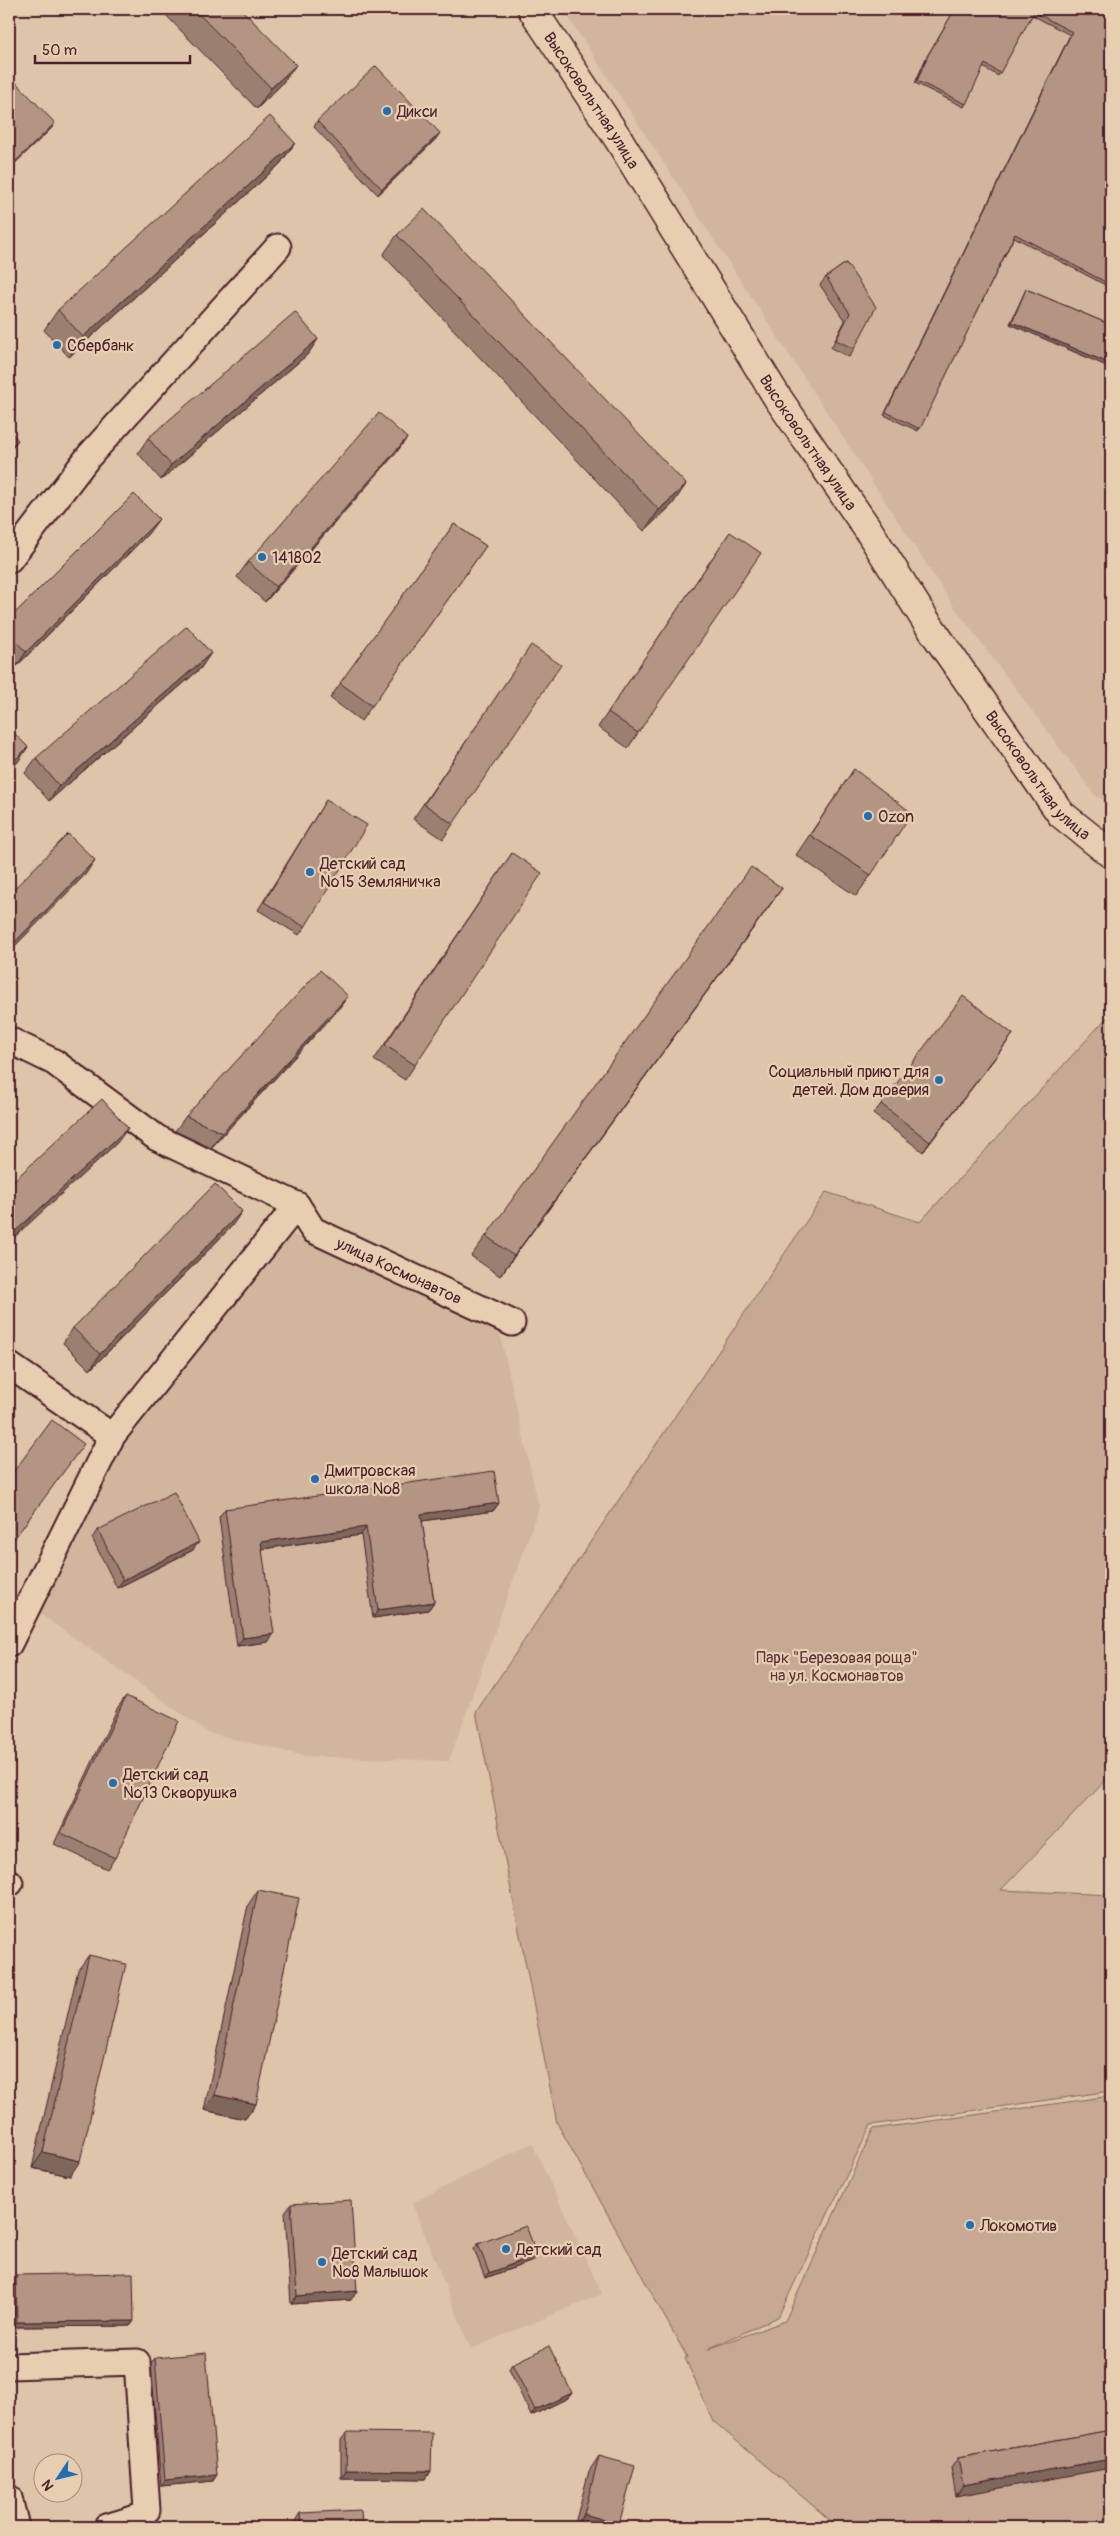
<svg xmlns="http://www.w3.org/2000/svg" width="1120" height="2536" font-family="Pangolin,sans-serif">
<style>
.built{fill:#d1b69d}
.green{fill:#c6a893;stroke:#88645f}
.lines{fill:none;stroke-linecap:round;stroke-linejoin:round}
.street-casing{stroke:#4a1f2b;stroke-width:29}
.secondary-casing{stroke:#4a1f2b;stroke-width:31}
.street{stroke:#e8ceb0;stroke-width:25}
.secondary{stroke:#e8ceb0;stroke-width:28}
.wall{fill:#9b8072;stroke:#4a1f2b}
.shaded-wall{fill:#7e685c;stroke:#4a1f2b}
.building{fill:#b49584;stroke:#4a1f2b}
.poi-dot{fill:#1f6fb2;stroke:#e8ceb0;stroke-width:2}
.labels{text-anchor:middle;stroke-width:4.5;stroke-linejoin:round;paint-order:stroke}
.street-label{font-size:16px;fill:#4a1f2b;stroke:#e8ceb0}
.poi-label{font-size:16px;fill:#4a1f2b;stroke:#e8ceb0;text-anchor:start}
.park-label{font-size:16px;fill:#5d343b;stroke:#e8ceb0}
</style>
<rect width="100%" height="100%" fill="#dec4a8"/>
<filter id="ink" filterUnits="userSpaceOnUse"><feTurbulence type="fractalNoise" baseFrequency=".02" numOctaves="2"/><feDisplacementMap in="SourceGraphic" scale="10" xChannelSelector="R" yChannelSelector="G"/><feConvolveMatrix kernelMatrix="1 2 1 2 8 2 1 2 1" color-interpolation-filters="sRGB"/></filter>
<g filter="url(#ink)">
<!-- built -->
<g class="built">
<path d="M563,9H1111V804L1095,795L953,605Z"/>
<path d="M289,1233L500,1333L539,1507L449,1761L305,1756L209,1733L36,1611L113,1450Z"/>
<path d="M532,2143L602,2294L471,2349L412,2203Z"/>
</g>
<!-- green -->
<path class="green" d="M1111,1013V1775L1001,1890L1111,1895V2091L871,2125L778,2317L708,2349L785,2321L873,2129L1111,2096V2527H838L713,2421L685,2358L687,2357L557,2123L476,1712L826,1192L920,1222Z"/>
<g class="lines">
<!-- street casing -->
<g class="street-casing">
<g id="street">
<path d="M9,560L89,456L278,247"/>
<path d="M9,1040L54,1062L157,1138L297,1205L112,1436L9,1644"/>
<path id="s1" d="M297,1205L313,1230L512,1323"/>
<path d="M9,1365L112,1436"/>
<path d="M9,1883H10"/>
<path d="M9,2366L137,2362L147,2510L140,2517L107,2527"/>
<path d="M9,2498L16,2527"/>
</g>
</g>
<!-- secondary casing -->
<g class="secondary-casing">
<g id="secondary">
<path id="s2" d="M532,9L619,140L777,397L867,528L926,621L1061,814L1111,854"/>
</g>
</g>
<!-- street -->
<use href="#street" class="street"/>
<!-- secondary -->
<use href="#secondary" class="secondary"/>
</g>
<!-- wall -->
<g class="wall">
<path d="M160,9H241L281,85L257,109Z"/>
<path d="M955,9H1111V288L1014,237L918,431L884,415L1070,35L1032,15L998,76L983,67L964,107L915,83L926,58Z"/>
<path d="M317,121L436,139L378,195L314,127Z"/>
<path d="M295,143L280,164L69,357L44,330L58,310Z"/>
<path d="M397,235L686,484L672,505L644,531L383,255Z"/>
<path d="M846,263L854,349L849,357L831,348L845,321L820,285L826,277Z"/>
<path d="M1026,289L1111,325L1010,324Z"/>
<path d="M318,339L308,354L161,480L138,453L148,438Z"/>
<path d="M407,438L396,453L265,602L237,577L248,562Z"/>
<path d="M454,524L486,546L361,721L330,698Z"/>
<path d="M730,532L638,733L628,748L598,727Z"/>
<path d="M148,534L16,667L9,660V619Z"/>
<path d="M521,661L453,824L443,839L413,819Z"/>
<path d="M201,668L49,801L25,773L36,758Z"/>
<path d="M854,769L871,875L856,896L796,855Z"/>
<path d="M326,800L305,927L299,935L258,910Z"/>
<path d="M512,853L415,1065L405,1080L374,1060Z"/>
<path d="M782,888L500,1276L471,1256L486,1236Z"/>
<path d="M348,996L337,1011L211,1148L175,1131L186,1116Z"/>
<path d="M1013,1034L923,1152L873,1114L881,1104Z"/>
<path d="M232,1226L90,1370L63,1343L73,1328Z"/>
<path d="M499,1503L493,1511L422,1521L434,1602L428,1610L373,1618L361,1535L262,1549L268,1642L237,1646L219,1517L225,1509Z"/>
<path d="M98,1530L193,1550L117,1588L92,1538Z"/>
<path d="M126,1696L115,1858L107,1869L54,1844L118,1707Z"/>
<path d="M258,1890L256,2104L245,2119L204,2110L248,1905Z"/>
<path d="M89,1955L70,2176L32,2168L78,1970Z"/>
<path d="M291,2204L351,2300L291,2304L285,2212Z"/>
<path d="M478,2244L533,2261L485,2278L474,2249Z"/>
<path d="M16,2275L134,2321L130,2326L13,2327V2280Z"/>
<path d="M155,2358L213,2481L161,2486L151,2363Z"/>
<path d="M512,2364L572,2393L568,2398L531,2416L509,2369Z"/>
<path d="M1111,2430L956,2496L951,2468L958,2458Z"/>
<path d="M347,2432L431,2471L426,2479L341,2478V2440Z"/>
<path d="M599,2456L617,2527H574L589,2471Z"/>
<path d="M300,2513L362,2527H295V2521Z"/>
</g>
<!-- shaded-wall -->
<g class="shaded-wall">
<path d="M296,65L281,85L257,109L271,88Z"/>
<path d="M55,123L51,129L9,169V168Z"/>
<path d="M440,133L436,139L378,195L382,189Z"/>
<path d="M295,143L280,164L69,357L83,337Z"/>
<path d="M1012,322L1111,364V368L1010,324Z"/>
<path d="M318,339L308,354L161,480L171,465Z"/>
<path d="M407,438L396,453L265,602L276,587Z"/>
<path d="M18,440L9,452V448Z"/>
<path d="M686,484L672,505L644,531L659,510Z"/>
<path d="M159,519L148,534L16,667L26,652Z"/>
<path d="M211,653L201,668L49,801L59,786Z"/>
<path d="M28,747L18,762L9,771V766Z"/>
<path d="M95,860L85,875L9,952V948Z"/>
<path d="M782,888L768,908L500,1276L514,1256Z"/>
<path d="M348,996L337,1011L211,1148L222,1133Z"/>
<path d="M1013,1034L1005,1045L923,1152L930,1142Z"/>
<path d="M128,1128L117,1143L9,1242V1237Z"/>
<path d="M242,1211L232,1226L90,1370L100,1354Z"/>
<path d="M499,1503L493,1511L415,1522L421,1514Z"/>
<path d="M366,1527L361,1535L255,1550L261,1542Z"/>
<path d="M199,1542L193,1550L117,1588L123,1580Z"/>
<path d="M434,1602L428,1610L373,1618L378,1610Z"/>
<path d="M274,1634L268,1642L237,1646L243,1638Z"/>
<path d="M215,2095L256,2104L245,2119L204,2110Z"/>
<path d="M43,2152L80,2161L70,2176L32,2168Z"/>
<path d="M537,2255L533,2261L485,2278L489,2273Z"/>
<path d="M357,2291L351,2300L291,2304L297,2296Z"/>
<path d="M134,2321L130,2326L13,2327L17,2322Z"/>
<path d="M572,2393L568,2398L531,2416L535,2410Z"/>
<path d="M1111,2459V2468L956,2496L963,2485Z"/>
<path d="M346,2470L431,2471L426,2479L341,2478Z"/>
<path d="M217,2475L213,2481L161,2486L165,2480Z"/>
<path d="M584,2514L619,2524L617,2527H575Z"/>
</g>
<!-- building -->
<g class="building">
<path d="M194,9H241L296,65L271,88Z"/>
<path d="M955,9H1111V285L1015,234L920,429L886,412L1072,32L1034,12L1000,73L985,64L966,104L917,81L928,55Z"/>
<path d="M376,66L440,133L382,189L317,121Z"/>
<path d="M9,75L55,123L9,168Z"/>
<path d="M270,116L295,143L83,337L58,310Z"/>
<path d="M424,209L686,484L659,510L397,235Z"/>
<path d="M846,263L876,307L854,349L836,340L850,313L826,277Z"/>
<path d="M1026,289L1111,325V364L1012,322Z"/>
<path d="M295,312L318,339L171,465L148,438Z"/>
<path d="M379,413L407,438L276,587L248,562Z"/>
<path d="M9,430L18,440L9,448Z"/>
<path d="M134,494L159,519L26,652L9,634V619Z"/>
<path d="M454,524L486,546L372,706L340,683Z"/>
<path d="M730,532L761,553L638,733L608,712Z"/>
<path d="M187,626L211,653L59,786L36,758Z"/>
<path d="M531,645L561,665L453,824L424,804Z"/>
<path d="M9,728L28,747L9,766Z"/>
<path d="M854,769L912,813L871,875L810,835Z"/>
<path d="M326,800L367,825L305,927L264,902Z"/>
<path d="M68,834L95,860L9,948V894Z"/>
<path d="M512,853L542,873L415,1065L385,1045Z"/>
<path d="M751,867L782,888L514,1256L486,1236Z"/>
<path d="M320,970L348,996L222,1133L186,1116Z"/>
<path d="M963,996L1013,1034L930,1142L881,1104Z"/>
<path d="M102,1099L128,1128L9,1237V1185Z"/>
<path d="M215,1184L242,1211L100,1354L73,1328Z"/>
<path d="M52,1420L84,1444L9,1546V1478Z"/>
<path d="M494,1471L499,1503L421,1514L434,1602L378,1610L366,1527L261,1542L274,1634L243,1638L225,1509Z"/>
<path d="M174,1492L199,1542L123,1580L98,1530Z"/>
<path d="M126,1696L179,1721L115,1858L61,1833Z"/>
<path d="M258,1890L299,1898L256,2104L215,2095Z"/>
<path d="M89,1955L126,1964L80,2161L43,2152Z"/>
<path d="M351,2200L357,2291L297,2296L291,2204Z"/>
<path d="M526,2226L537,2255L489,2273L478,2244Z"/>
<path d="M133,2273L134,2321L17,2322L16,2275Z"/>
<path d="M549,2346L572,2393L535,2410L512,2364Z"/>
<path d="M206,2353L217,2475L165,2480L155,2358Z"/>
<path d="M1111,2430V2459L963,2485L958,2458Z"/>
<path d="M347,2432L432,2433L431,2471L346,2470Z"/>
<path d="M599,2456L635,2466L619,2524L584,2514Z"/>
<path d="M361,2510L362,2527H301L300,2513Z"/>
</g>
</g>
<!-- markers -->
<g class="poi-dot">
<circle cx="387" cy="111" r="5"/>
<circle cx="57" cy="345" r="5"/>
<circle cx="262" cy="557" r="5"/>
<circle cx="868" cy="816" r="5"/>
<circle cx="310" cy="872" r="5"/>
<circle cx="939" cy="1080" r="5"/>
<circle cx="315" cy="1479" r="5"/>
<circle cx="113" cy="1783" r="5"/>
<circle cx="970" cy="2225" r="5"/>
<circle cx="506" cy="2249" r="5"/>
<circle cx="322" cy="2262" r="5"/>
</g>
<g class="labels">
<!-- street labels -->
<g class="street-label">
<text dy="6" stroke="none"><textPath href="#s2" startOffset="109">Высоковольтная улица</textPath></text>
<text dy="6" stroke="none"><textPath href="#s2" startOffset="514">Высоковольтная улица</textPath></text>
<text dy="6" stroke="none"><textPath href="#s2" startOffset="919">Высоковольтная улица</textPath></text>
<text dy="6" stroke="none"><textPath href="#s1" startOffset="125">улица Космонавтов</textPath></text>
</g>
<!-- poi labels -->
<g class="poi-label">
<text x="397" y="117">Дикси</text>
<text x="67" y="351">Сбербанк</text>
<text x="272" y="563">141802</text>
<text x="878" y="822">Ozon</text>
<text x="320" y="869">Детский сад<tspan x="320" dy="18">№15 Земляничка</tspan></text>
<text x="929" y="1077" text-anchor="end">Социальный приют для<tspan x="929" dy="18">детей. Дом доверия</tspan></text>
<text x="325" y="1476">Дмитровская<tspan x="325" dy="18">школа №8</tspan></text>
<text x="123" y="1780">Детский сад<tspan x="123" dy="18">№13 Скворушка</tspan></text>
<text x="980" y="2231">Локомотив</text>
<text x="516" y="2255">Детский сад</text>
<text x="332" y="2259">Детский сад<tspan x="332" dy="18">№8 Малышок</tspan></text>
</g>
<!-- park labels -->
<g class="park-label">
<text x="837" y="1663">Парк "Березовая роща"<tspan x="837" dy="18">на ул. Космонавтов</tspan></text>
</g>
</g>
<!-- margin -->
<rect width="1120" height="2536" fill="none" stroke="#e8ceb0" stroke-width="30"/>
<rect x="15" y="15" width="1090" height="2506" fill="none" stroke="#4a1f2b" stroke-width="2" filter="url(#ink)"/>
<!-- north arrow -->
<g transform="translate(58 2478) rotate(235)"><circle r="24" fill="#e8ceb0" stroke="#a9887b"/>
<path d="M0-4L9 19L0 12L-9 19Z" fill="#1f6fb2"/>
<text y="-8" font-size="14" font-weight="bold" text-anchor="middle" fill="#4a1f2b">N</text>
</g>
<!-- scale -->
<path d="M35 55v8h155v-8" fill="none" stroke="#4a1f2b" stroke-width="2.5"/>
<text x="42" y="55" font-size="15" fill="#4a1f2b" stroke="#e8ceb0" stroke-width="4" paint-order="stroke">50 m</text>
</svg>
